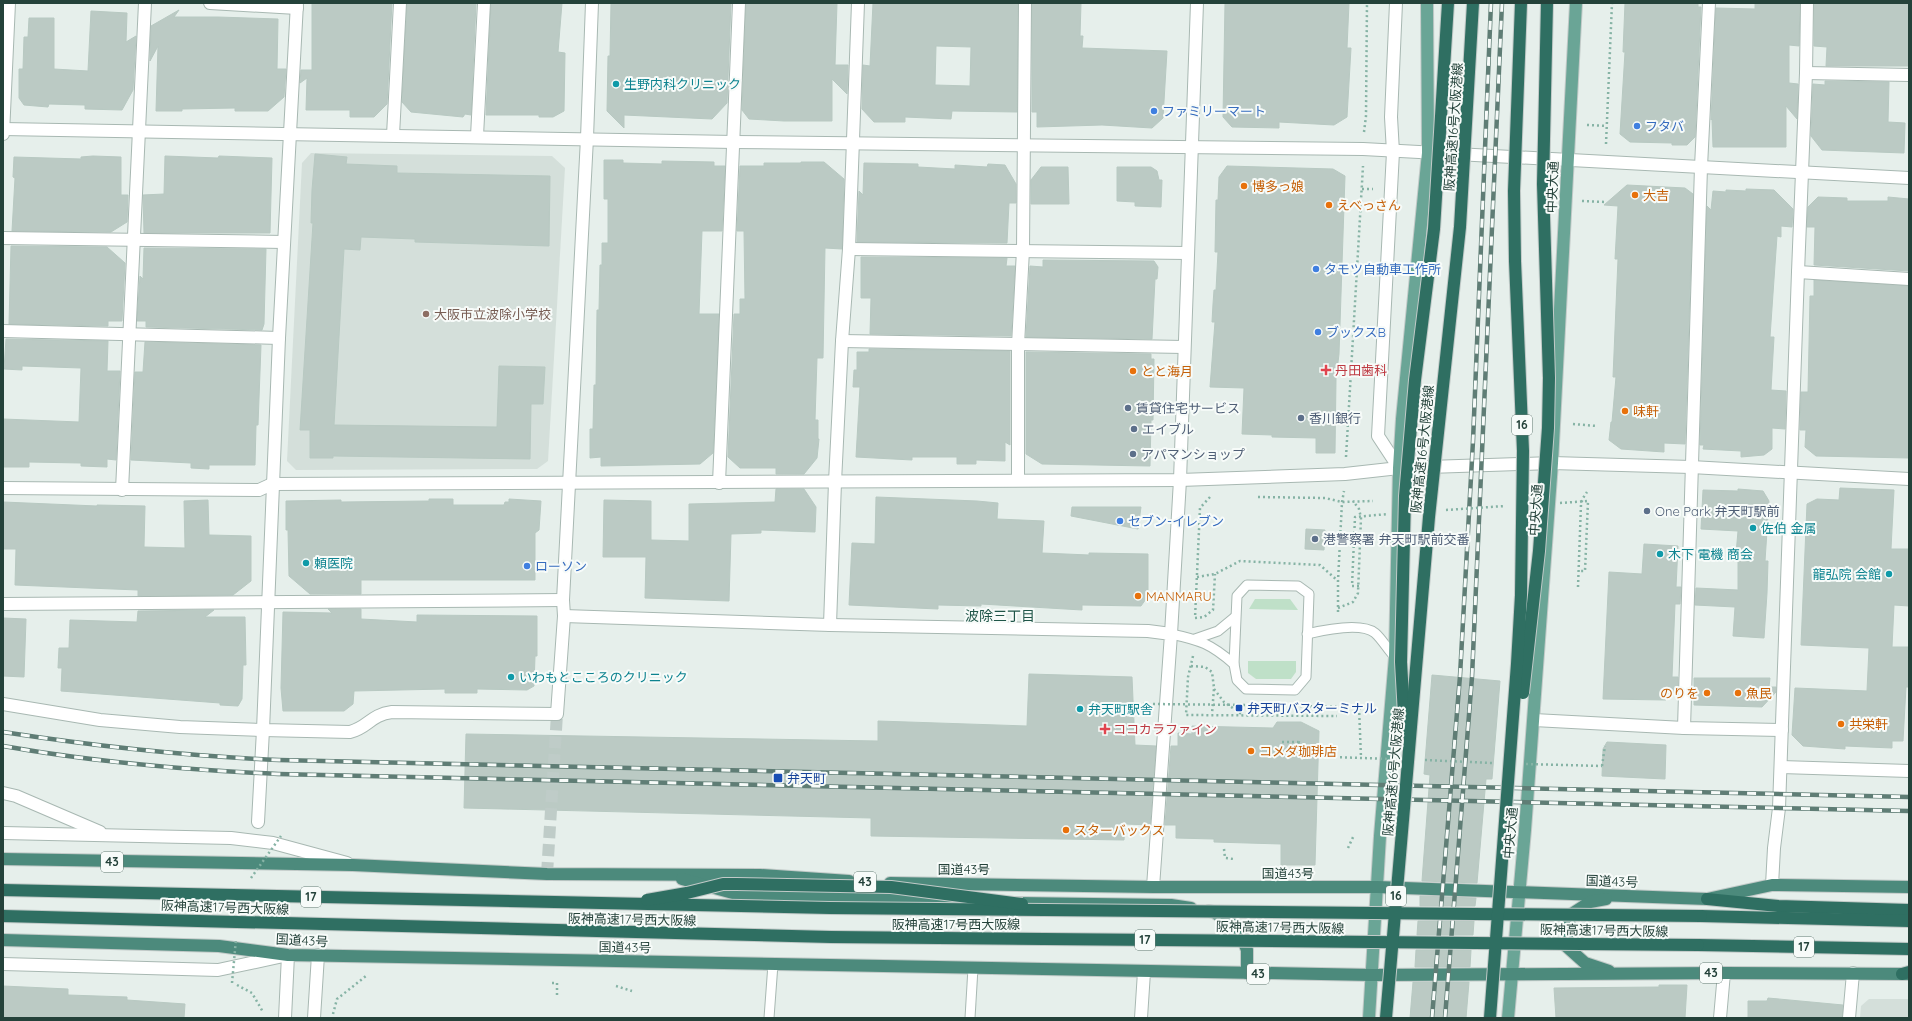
<svg xmlns="http://www.w3.org/2000/svg" width="1912" height="1021" font-family="Quicksand,'Noto Sans JP',sans-serif">
<style>
.built{fill:#d4dfda}
.green{fill:#bfe0c8}
.building{fill:#bbcac4;stroke:#b8c9c2;fill-rule:evenodd}
.lines{fill:none;stroke-linecap:round;stroke-linejoin:round}
.minor-tunnel{stroke:#bfccc8;stroke-width:12;stroke-dasharray:12 6;stroke-linecap:butt}
.service-casing{stroke:#a8b8b2;stroke-width:11}
.minor-casing{stroke:#a8b8b2;stroke-width:14}
.tertiary-casing{stroke:#a8b8b2;stroke-width:14}
.primary-casing{stroke:#c2cac8;stroke-width:14}
.trunk-casing{stroke:#c2cac8;stroke-width:14}
.motorway-casing{stroke:#c2cac8;stroke-width:14}
.path{stroke:#86b3a5;stroke-width:2.5;stroke-dasharray:2 3;stroke-linecap:butt}
.service{stroke:#fff;stroke-width:9}
.minor{stroke:#fff;stroke-width:12}
.tertiary{stroke:#fff;stroke-width:12}
.primary{stroke:#6aa596;stroke-width:12}
.trunk{stroke:#4c8a7c;stroke-width:12}
.motorway{stroke:#2f6f62;stroke-width:12}
.rail-casing{stroke:#5f7d75;stroke-width:4.5}
.rail{stroke:#f7fbf9;stroke-width:3;stroke-dasharray:9;stroke-linecap:butt}
.motorway-bridge-casing{stroke:#c2cac8;stroke-width:14;stroke-linecap:butt}
.path-bridge{stroke:#86b3a5;stroke-width:2.5;stroke-dasharray:2 3;stroke-linecap:butt}
.motorway-bridge{stroke:#2f6f62;stroke-width:12}
.culture-dot{fill:#0f9aa8;stroke:#f7fbf9;stroke-width:1.5}
.shop-dot{fill:#3f7fe0;stroke:#f7fbf9;stroke-width:1.5}
.food-dot{fill:#e8710a;stroke:#f7fbf9;stroke-width:1.5}
.education-dot{fill:#8d6e63;stroke:#f7fbf9;stroke-width:1.5}
.health-dot{fill:#e0444e;stroke:#f7fbf9;stroke-width:1.5}
.service-dot{fill:#5c6f8a;stroke:#f7fbf9;stroke-width:1.5}
.transit-dot{fill:#1a4fb4;stroke:#f7fbf9;stroke-width:1.5}
.labels{text-anchor:middle;stroke-width:4;stroke-linejoin:round;paint-order:stroke}
.shield{fill:#f7fbf9;stroke:#637a73;stroke-width:1}
.shield-label{font-size:12px;font-weight:bold;fill:#24423a}
.culture-label{font-size:13px;fill:#0d838f;stroke:#f7fbf9;text-anchor:start}
.shop-label{font-size:13px;fill:#366cbe;stroke:#f7fbf9;text-anchor:start}
.street-label{font-size:13px;fill:#24423a;stroke:#f7fbf9}
.food-label{font-size:13px;fill:#c56008;stroke:#f7fbf9;text-anchor:start}
.education-label{font-size:13px;fill:#785e54;stroke:#f7fbf9;text-anchor:start}
.health-label{font-size:13px;fill:#be3a42;stroke:#f7fbf9;text-anchor:start}
.service-label{font-size:13px;fill:#4e5e75;stroke:#f7fbf9;text-anchor:start}
.transit-label{font-size:13px;fill:#164399;stroke:#f7fbf9;text-anchor:start}
.neighbourhood-label{font-size:14px;fill:#1f5548;stroke:#f7fbf9}
</style>
<rect width="100%" height="100%" fill="#e6efeb"/>
<!-- built -->
<g class="built">
<path d="M311,153L552,156L565,168L548,461L537,469L296,470L287,461L302,163Z"/>
<path d="M1869,999H1909V1018H1860L1861,1006Z"/>
</g>
<!-- green -->
<g class="green">
<path d="M1255,599H1290L1298,610L1249,609Z"/>
<path d="M1248,661H1296V672L1291,679H1256L1248,673Z"/>
</g>
<!-- building -->
<g class="building">
<path d="M312,3H392L387,104L374,117H350V110H306L307,78L300,83L301,70H312Z"/>
<path d="M407,3H476L471,115L465,114L463,117L411,112L402,102Z"/>
<path d="M491,3H562L558,52L565,53L564,111L553,117H539V115H486Z"/>
<path d="M611,3H731L727,103L712,119L624,115V128L607,111L608,56H610Z"/>
<path d="M746,3H837L835,65H848L847,94L832,79V121H784L749,119L742,110Z"/>
<path d="M873,3H1018L1017,112L952,111L951,119L905,117V122H874L862,109L863,65L870,66ZM936,46L971,47L970,86L935,85Z"/>
<path d="M1032,3H1081L1080,36H1083L1082,48L1167,51L1163,118L1152,128L1102,125L1037,127V112H1032Z"/>
<path d="M1225,3H1349L1347,48H1351L1347,117L1334,125L1279,122V128L1232,127L1223,117Z"/>
<path d="M1625,3H1698V7H1701L1695,137L1687,145H1672V143L1630,142L1620,134L1625,52H1623Z"/>
<path d="M1755,3H1800L1799,46L1789,45V83L1798,84L1797,119L1786,106V147H1713L1712,119L1711,120L1716,8L1755,9Z"/>
<path d="M1814,3H1909V66H1826L1827,47L1814,46Z"/>
<path d="M179,10L174,17H218L278,19L277,69H286L284,97L268,111H235V108L182,109V111H156L158,46L150,61L151,26Z"/>
<path d="M91,11L127,13L126,42L136,36L133,90L122,110L85,109V105L49,104L48,107L24,105L19,98V69H23L24,37H28L29,18H54V69L88,71Z"/>
<path d="M1825,81L1889,82L1888,122L1905,123L1904,153L1822,150L1811,136L1813,84L1825,85Z"/>
<path d="M315,154L347,157L346,164L397,166V173L550,176L549,246L415,242V239L361,237L360,250L344,249L334,425L497,427L499,366L545,367L543,404H531L530,459L333,456V458H310V430H300L313,223H311L312,190Z"/>
<path d="M93,156L121,157V195H128L127,222L111,232L12,231L15,178L13,177L14,157L81,159V157Z"/>
<path d="M165,156L218,158L219,156L272,158L270,233H144L143,195L164,194Z"/>
<path d="M604,160H623V163L662,164V161L714,162V166H725L722,231H702L699,314H719L713,453L700,464L601,466V457L590,458V429H593L594,385H596L597,310H599L600,265H602V243H608V199H604Z"/>
<path d="M801,162H824L844,179L842,249L825,248L823,358H817L815,420H818V439H819L817,458L804,474H776V468H740L728,457L734,314H740V299H745L744,231H737L740,166H764V163H801Z"/>
<path d="M864,163L918,164V167L955,169V165L987,167L988,164L1005,165L1016,184V203H1009L1007,243L857,242L859,191L863,195Z"/>
<path d="M1227,166L1333,169L1345,176L1339,354L1336,379L1335,453H1316V438L1272,437V435L1242,434L1244,388L1210,387L1215,322H1212L1213,304L1214,290H1216L1218,252H1215L1216,200H1218L1219,177Z"/>
<path d="M1041,167H1068L1069,204H1031V180Z"/>
<path d="M1117,167H1151L1157,171L1159,180H1162L1161,207L1135,206V202L1117,201Z"/>
<path d="M1627,185L1685,188L1693,194L1685,444L1664,443V452L1621,449L1609,440L1611,422H1612L1616,377H1613L1618,259H1615L1618,206L1604,205Z"/>
<path d="M1746,189L1774,190L1793,209L1792,227L1781,226V237L1777,236L1770,337H1774L1771,390L1786,391L1785,429L1772,428V449L1764,455L1741,457V451L1703,449L1704,445H1700L1707,206L1711,210L1713,191L1726,192V190L1746,191Z"/>
<path d="M1818,197L1847,198V201H1888V197L1909,199V271L1814,265L1815,227H1807L1808,207Z"/>
<path d="M11,246L107,247L125,263L122,321H108V326L9,324Z"/>
<path d="M144,248L266,249L264,324L262,330L146,327V321H137L140,276L143,279Z"/>
<path d="M861,257L1007,258L1006,266H1015L1011,336L870,334L871,298H861Z"/>
<path d="M1043,260L1154,261L1158,267L1157,279H1155L1152,339L1026,337L1030,266L1043,267Z"/>
<path d="M1814,280L1909,286V458L1816,456L1805,447L1806,430H1800L1801,392H1808L1810,296H1814Z"/>
<path d="M6,339L108,341L107,371H120L116,460L107,459V467L81,466V463L29,462V467H3V419L79,422L81,368L22,366V370L4,369Z"/>
<path d="M145,342L261,345L258,425H256L255,465H209V469L191,468V463L131,460L135,372H143Z"/>
<path d="M869,349L1010,351V445L1005,442V461L976,460V464H957V457H912V460L856,457L860,387H853L854,370H857V352H869Z"/>
<path d="M1026,352L1151,354V359H1154L1153,420H1151L1150,466L1042,464L1026,454Z"/>
<path d="M1840,488L1894,490L1891,549H1909V606L1894,605L1892,647H1909V687H1906L1903,741H1892V748L1845,746V749L1803,746L1792,735L1795,688L1867,691L1869,648L1801,645L1807,504L1817,499L1839,500Z"/>
<path d="M776,489H804L816,507L815,532L761,530V533L731,534L729,601L645,598L646,557H603L604,500L651,501V540L689,541V504L775,502Z"/>
<path d="M1738,489L1763,491L1769,501L1765,561H1768L1767,593L1764,638L1733,636L1735,607L1695,605L1696,588L1738,590V554H1736L1738,531L1701,529L1703,490L1738,491Z"/>
<path d="M876,497L977,501L998,503L997,519L1044,521L1042,553L1089,555V553L1148,554V596L1141,606L1082,605V610L981,604V606L938,605V609L849,605L852,543L875,544Z"/>
<path d="M429,499H453V505H504L505,502H509V499L541,501L539,530L535,533V580H361V594H310L289,576L288,530H286V501L341,500V502L429,501Z"/>
<path d="M208,500L209,535L251,536V581L233,595L138,596V590L15,585L16,549H3V502L97,506V505L145,506L144,547L185,548L184,501Z"/>
<path d="M1072,507H1141L1138,529L1071,516Z"/>
<path d="M1306,529L1325,530L1324,550L1305,549Z"/>
<path d="M1644,544L1678,546L1676,587H1681L1680,604H1675L1672,677H1678V688L1666,700L1603,699L1609,572L1642,574Z"/>
<path d="M328,609H361V619L417,622V615L537,616V656H535L534,686L527,690L477,689V693H445V689L354,691L353,704L344,711H283L281,688L283,612L332,613Z"/>
<path d="M214,610L205,617H245L246,665H243L242,699L238,706L220,705V703L61,691L62,668H58L59,648H69L70,620L137,622L138,611Z"/>
<path d="M3,618L26,619L24,677L3,676Z"/>
<path d="M1029,674L1132,677L1135,745L1156,746L1150,825L1125,824L1124,840L871,836V818L464,808L466,734L878,741V721L1027,726Z"/>
<path d="M1432,675L1500,681L1492,779H1486L1477,883L1422,881L1430,775L1424,774Z"/>
<path d="M1694,678H1770L1769,687H1776V692L1762,707L1694,705Z"/>
<path d="M1277,722H1301L1319,731L1315,865H1281V844L1214,842V839L1176,838V825H1165L1171,746H1178V733L1192,734V726L1273,728Z"/>
<path d="M1607,742L1666,745L1665,779L1602,776L1603,749Z"/>
<path d="M1420,896L1476,898L1475,906H1420Z"/>
<path d="M1418,921H1474L1473,935H1417Z"/>
<path d="M1416,950H1471L1470,967H1415Z"/>
<path d="M1413,982H1469L1466,1018H1410Z"/>
<path d="M1659,985H1687L1685,1018H1556L1554,988L1659,987Z"/>
<path d="M3,986L68,989V995L127,997V1000L185,1004L184,1018H3Z"/>
<path d="M1768,998L1843,1005L1842,1018H1748V1001H1767Z"/>
</g>
<g class="lines">
<!-- minor-tunnel -->
<path class="minor-tunnel" d="M547,874L557,714"/>
<!-- service casing -->
<g class="service-casing">
<g id="service">
<path d="M1247,585L1298,586L1309,594L1306,677L1295,690L1246,689L1237,680L1234,664L1237,596Z"/>
<path d="M1171,634C1200,640 1211,644 1234,664"/>
<path d="M1307,634C1324,630 1361,622 1375,633C1382,639 1388,650 1395,657"/>
<path d="M1195,639L1218,631L1235,617"/>
<path d="M769,1018L773,964"/>
<path d="M970,1018L973,968"/>
</g>
</g>
<!-- minor casing -->
<g class="minor-casing">
<g id="minor">
<path d="M210,3L297,8"/>
<path d="M1396,3L1391,117L1393,152L1378,436L1399,468"/>
<path d="M1806,73L1909,75"/>
<path d="M3,134L9,3"/>
<path d="M393,135L400,3"/>
<path d="M477,136L484,3"/>
<path d="M3,238L284,242"/>
<path d="M849,249L1187,253"/>
<path d="M1798,272L1909,279"/>
<path d="M3,331L279,338"/>
<path d="M842,341L1184,347"/>
<path d="M1018,480V345L1023,250L1025,3"/>
<path d="M835,482L842,341L849,249L858,3"/>
<path d="M719,483L739,3"/>
<path d="M3,488L259,490L272,484L1180,480L1345,474L1399,468L1552,463L1691,467L1909,479"/>
<path d="M122,490L145,3"/>
<path d="M3,604L563,600"/>
<path d="M564,616L830,625L1148,631L1171,634L1153,887"/>
<path d="M1534,720L1684,728L1782,730"/>
<path d="M1684,728L1701,167L1709,3"/>
<path d="M3,793L16,796L100,832"/>
<path d="M258,822L263,730"/>
<path d="M3,833L231,838L273,843L347,863"/>
<path d="M1772,885L1774,848L1779,808L1798,272L1806,73L1807,3"/>
<path d="M1720,1018L1724,973"/>
<path d="M1849,1018L1853,973"/>
</g>
</g>
<!-- tertiary casing -->
<g class="tertiary-casing">
<g id="tertiary">
<path d="M297,3L279,338L263,730L350,732C369,727 370,715 392,712L557,714L564,616L563,600L587,138L592,3"/>
<path d="M3,129L734,142L1363,149L1909,178"/>
<path d="M830,625L835,482"/>
<path d="M1171,634L1180,480L1197,3"/>
<path d="M3,704L100,720L180,727L263,730"/>
<path d="M1781,767L1909,771"/>
<path d="M3,964L218,970L288,955L285,1018"/>
<path d="M314,1018L318,955"/>
<path d="M1141,1018L1144,972"/>
</g>
</g>
<!-- primary casing -->
<g class="primary-casing">
<g id="primary">
<path d="M1369,1018L1380,836L1395,657L1399,468L1402,419L1428,153L1427,3"/>
<path d="M1508,1018L1525,830L1552,463L1576,3"/>
</g>
</g>
<!-- trunk casing -->
<g class="trunk-casing">
<g id="trunk">
<path d="M3,859L353,865L547,874L760,875L849,881"/>
<path d="M682,879L740,895L975,902"/>
<path d="M890,883L1153,887H1377L1707,899L1772,885L1909,887"/>
<path d="M1606,899L1590,902L1570,915L1566,946L1585,963L1609,971"/>
<path d="M1011,903L1171,905L1191,908"/>
<path d="M1209,911L1214,912L1239,929L1247,950V973"/>
<path d="M3,940L219,946L288,955L1372,975L1724,973L1909,974"/>
</g>
</g>
<!-- motorway casing -->
<g class="motorway-casing">
<g id="motorway">
<path d="M1707,899L1778,906L1909,910"/>
<path d="M1701,916L1909,921"/>
<path d="M1698,945L1909,949"/>
<path d="M1902,974L1909,972"/>
</g>
</g>
<!-- path -->
<g class="path">
<path d="M1587,125L1607,126"/>
<path d="M1364,132L1366,116L1367,3"/>
<path d="M1606,144L1612,3"/>
<path d="M1362,189H1373"/>
<path d="M1582,201L1605,202"/>
<path d="M1348,416L1362,417"/>
<path d="M1573,424L1597,426"/>
<path d="M1346,457L1363,166"/>
<path d="M1210,497L1200,508L1195,618L1204,617L1213,610L1215,574"/>
<path d="M1258,497L1325,498L1342,502L1373,501"/>
<path d="M1197,577L1215,574L1240,561L1320,565L1338,581"/>
<path d="M1578,587L1581,504L1583,498L1587,492"/>
<path d="M1338,608L1353,602L1358,593L1361,518L1359,509L1353,501"/>
<path d="M1338,612V581L1342,502L1344,491"/>
<path d="M1193,656L1188,677L1186,715L1337,716"/>
<path d="M1191,666L1205,667L1212,672L1214,688L1212,714"/>
<path d="M1214,689L1224,702L1243,715"/>
<path d="M1133,704H1148"/>
<path d="M1300,706L1359,707L1361,758"/>
<path d="M1282,742H1298"/>
<path d="M1425,760L1492,763"/>
<path d="M1602,766L1605,746"/>
<path d="M1348,848L1354,835"/>
<path d="M1224,849L1225,858L1234,859"/>
<path d="M552,983H557V995"/>
<path d="M237,985L252,993L263,1012"/>
<path d="M616,986L632,991"/>
<path d="M333,1014L337,999L366,976"/>
</g>
<!-- service -->
<use href="#service" class="service"/>
<!-- minor -->
<use href="#minor" class="minor"/>
<!-- tertiary -->
<use href="#tertiary" class="tertiary"/>
<!-- primary -->
<use href="#primary" class="primary"/>
<!-- trunk -->
<use href="#trunk" class="trunk"/>
<!-- motorway -->
<use href="#motorway" class="motorway"/>
<!-- rail casing -->
<g class="rail-casing">
<g id="rail">
<path d="M3,732C94,746 186,756 279,760L1909,797"/>
<path d="M3,746C94,762 186,770 278,774L1909,811"/>
<path d="M1432,1018L1460,676L1473,441L1491,3"/>
<path d="M1445,1018L1472,677L1502,3"/>
</g>
</g>
<!-- rail -->
<use href="#rail" class="rail"/>
<!-- motorway-bridge casing -->
<g class="motorway-bridge-casing">
<g id="motorway-bridge">
<path d="M1523,693L1539,551L1548,428L1549,378L1543,184L1547,3"/>
<path d="M1405,732L1401,662L1405,496L1415,380L1434,229L1448,3"/>
<path d="M3,890L830,908L1701,916"/>
<path d="M647,900L687,893L723,884H736L891,887L1022,904"/>
<path d="M3,916L831,937L1698,945"/>
<path d="M1386,1018L1429,517L1460,227L1473,3"/>
<path d="M1490,1018L1517,664L1521,595L1523,451L1515,261L1514,191L1521,3"/>
</g>
</g>
<!-- path-bridge -->
<g class="path-bridge">
<path d="M1560,503L1588,501L1585,571H1579"/>
<path d="M1446,510L1505,506"/>
<path d="M1359,586H1352L1355,517L1388,514"/>
<path d="M1153,704L1245,705"/>
<path d="M1298,742L1334,757L1390,759"/>
<path d="M1526,764L1602,766"/>
<path d="M251,878L281,836"/>
<path d="M232,983L236,939"/>
</g>
<!-- motorway-bridge -->
<use href="#motorway-bridge" class="motorway-bridge"/>
</g>
<!-- markers -->
<g class="culture-dot">
<circle cx="616" cy="84" r="4"/>
<circle cx="1753" cy="528" r="4"/>
<circle cx="1660" cy="554" r="4"/>
<circle cx="306" cy="563" r="4"/>
<circle cx="1889" cy="574" r="4"/>
<circle cx="511" cy="677" r="4"/>
<circle cx="1080" cy="709" r="4"/>
</g>
<g class="shop-dot">
<circle cx="1154" cy="111" r="4"/>
<circle cx="1637" cy="126" r="4"/>
<circle cx="1316" cy="269" r="4"/>
<circle cx="1318" cy="332" r="4"/>
<circle cx="1120" cy="521" r="4"/>
<circle cx="527" cy="566" r="4"/>
</g>
<g class="food-dot">
<circle cx="1244" cy="186" r="4"/>
<circle cx="1635" cy="195" r="4"/>
<circle cx="1329" cy="205" r="4"/>
<circle cx="1133" cy="371" r="4"/>
<circle cx="1625" cy="411" r="4"/>
<circle cx="1138" cy="596" r="4"/>
<circle cx="1707" cy="693" r="4"/>
<circle cx="1738" cy="693" r="4"/>
<circle cx="1841" cy="724" r="4"/>
<circle cx="1251" cy="751" r="4"/>
<circle cx="1066" cy="830" r="4"/>
</g>
<circle class="education-dot" cx="426" cy="314" r="4"/>
<g class="health-dot">
<path d="M1324 364h4v4h4v4h-4v4h-4v-4h-4v-4h4z"/>
<path d="M1103 723h4v4h4v4h-4v4h-4v-4h-4v-4h4z"/>
</g>
<g class="service-dot">
<circle cx="1128" cy="408" r="4"/>
<circle cx="1301" cy="418" r="4"/>
<circle cx="1134" cy="429" r="4"/>
<circle cx="1133" cy="454" r="4"/>
<circle cx="1647" cy="511" r="4"/>
<circle cx="1315" cy="539" r="4"/>
</g>
<g class="transit-dot">
<rect x="1235" y="704" width="8" height="8" rx="2"/>
<rect x="773" y="773" width="10" height="10" rx="2"/>
</g>
<g class="labels">
<!-- shield labels -->
<g class="shield">
<rect x="1512" y="415" width="20" height="20" rx="3"/>
<rect x="101" y="852" width="22" height="20" rx="3"/>
<rect x="854" y="872" width="22" height="20" rx="3"/>
<rect x="1386" y="886" width="20" height="20" rx="3"/>
<rect x="301" y="887" width="20" height="20" rx="3"/>
<rect x="1135" y="930" width="20" height="20" rx="3"/>
<rect x="1794" y="937" width="20" height="20" rx="3"/>
<rect x="1700" y="963" width="22" height="20" rx="3"/>
<rect x="1247" y="964" width="22" height="20" rx="3"/>
</g>
<g class="shield-label">
<text x="1522" y="429">16</text>
<text x="112" y="866">43</text>
<text x="865" y="886">43</text>
<text x="1396" y="900">16</text>
<text x="311" y="901">17</text>
<text x="1145" y="944">17</text>
<text x="1804" y="951">17</text>
<text x="1711" y="977">43</text>
<text x="1258" y="978">43</text>
</g>
<!-- culture labels -->
<g class="culture-label">
<text x="624" y="89">生野内科クリニック</text>
<text x="1761" y="533">佐伯 金属</text>
<text x="1668" y="559">木下 電機 商会</text>
<text x="314" y="568">頼医院</text>
<text x="1881" y="579" text-anchor="end">龍弘院 会館</text>
<text x="519" y="682">いわもとこころのクリニック</text>
<text x="1088" y="714">弁天町駅舎</text>
</g>
<!-- shop labels -->
<g class="shop-label">
<text x="1162" y="116">ファミリーマート</text>
<text x="1645" y="131">フタバ</text>
<text x="1324" y="274">タモツ自動車工作所</text>
<text x="1326" y="337">ブックスB</text>
<text x="1128" y="526">セブン-イレブン</text>
<text x="535" y="571">ローソン</text>
</g>
<!-- street labels -->
<g class="street-label">
<text transform="translate(1453 127) rotate(-86)" y="5">阪神高速16号大阪港線</text>
<text transform="translate(1552 187) rotate(-88)" y="5">中央大通</text>
<text transform="translate(1422 449) rotate(-84)" y="5">阪神高速16号大阪港線</text>
<text transform="translate(1535 510) rotate(-86)" y="5">中央大通</text>
<text transform="translate(1393 772) rotate(-85)" y="5">阪神高速16号大阪港線</text>
<text transform="translate(1510 833) rotate(-85)" y="5">中央大通</text>
<text x="964" y="874">国道43号</text>
<text x="1288" y="878">国道43号</text>
<text transform="translate(1612 881) rotate(2)" y="5">国道43号</text>
<text transform="translate(225 907) rotate(2)" y="5">阪神高速17号西大阪線</text>
<text transform="translate(632 919) rotate(1)" y="5">阪神高速17号西大阪線</text>
<text x="956" y="929">阪神高速17号西大阪線</text>
<text transform="translate(1280 927) rotate(1)" y="5">阪神高速17号西大阪線</text>
<text transform="translate(1604 930) rotate(1)" y="5">阪神高速17号西大阪線</text>
<text transform="translate(302 940) rotate(3)" y="5">国道43号</text>
<text transform="translate(625 947) rotate(1)" y="5">国道43号</text>
</g>
<!-- food labels -->
<g class="food-label">
<text x="1252" y="191">博多っ娘</text>
<text x="1643" y="200">大吉</text>
<text x="1337" y="210">えべっさん</text>
<text x="1141" y="376">とと海月</text>
<text x="1633" y="416">味軒</text>
<text x="1146" y="601">MANMARU</text>
<text x="1699" y="698" text-anchor="end">のりを</text>
<text x="1746" y="698">魚民</text>
<text x="1849" y="729">共栄軒</text>
<text x="1259" y="756">コメダ珈琲店</text>
<text x="1074" y="835">スターバックス</text>
</g>
<!-- education labels -->
<g class="education-label">
<text x="434" y="319">大阪市立波除小学校</text>
</g>
<!-- health labels -->
<g class="health-label">
<text x="1335" y="375">丹田歯科</text>
<text x="1113" y="734">ココカラファイン</text>
</g>
<!-- service labels -->
<g class="service-label">
<text x="1136" y="413">賃貸住宅サービス</text>
<text x="1309" y="423">香川銀行</text>
<text x="1142" y="434">エイブル</text>
<text x="1141" y="459">アパマンショップ</text>
<text x="1655" y="516">One Park 弁天町駅前</text>
<text x="1323" y="544">港警察署 弁天町駅前交番</text>
</g>
<!-- transit labels -->
<g class="transit-label">
<text x="1247" y="713">弁天町バスターミナル</text>
<text x="787" y="783">弁天町</text>
</g>
<!-- neighbourhood labels -->
<g class="neighbourhood-label">
<text x="1000" y="621">波除三丁目</text>
</g>
</g>
<!-- border -->
<rect width="1912" height="1021" fill="none" stroke="#24423a" stroke-width="8"/>
</svg>
